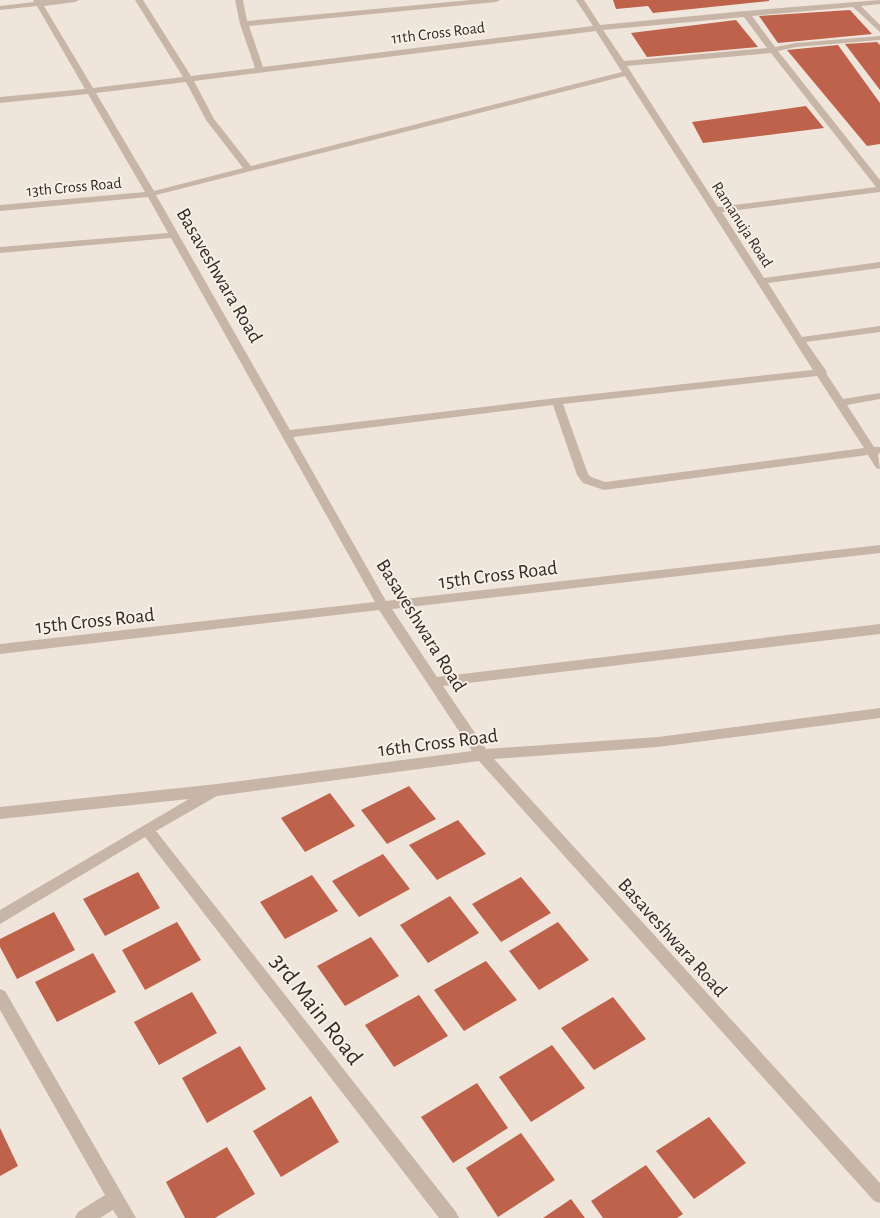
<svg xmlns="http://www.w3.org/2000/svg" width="880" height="1218" font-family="'Alegreya Sans',sans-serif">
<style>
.building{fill:#be624b}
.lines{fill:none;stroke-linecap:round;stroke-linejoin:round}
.minor{fill:#c7b5a8;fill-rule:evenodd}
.labels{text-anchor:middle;stroke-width:4;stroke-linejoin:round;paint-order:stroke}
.far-street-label{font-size:16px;fill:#342b28;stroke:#f8f0e7}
.street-label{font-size:20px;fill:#342b28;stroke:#f8f0e7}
.near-street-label{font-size:24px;fill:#342b28;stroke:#f8f0e7}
</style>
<rect width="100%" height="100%" fill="#f0e5db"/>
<!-- building -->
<g class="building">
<path d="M613,0H769V1L653,13L648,6L616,9Z"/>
<path d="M850,10L872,34L778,43L759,16Z"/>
<path d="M736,20L758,47L647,57L631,33Z"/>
<path d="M877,42L880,45V90L845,44Z"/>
<path d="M838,45L880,103V144L867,146L787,50Z"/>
<path d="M806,106L824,128L703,143L692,122Z"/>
<path d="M409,786L436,819L387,844L361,810Z"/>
<path d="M330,793L355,826L305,852L281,818Z"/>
<path d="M458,820L486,854L437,880L409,845Z"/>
<path d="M383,854L410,889L359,917L332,881Z"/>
<path d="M138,872L160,908L105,936L83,899Z"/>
<path d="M312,875L338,911L285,939L260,902Z"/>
<path d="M521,877L551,913L501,942L472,904Z"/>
<path d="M450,896L479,933L428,963L400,925Z"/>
<path d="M54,912L75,950L17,979L0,947V939Z"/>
<path d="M177,922L201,960L145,990L122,950Z"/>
<path d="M558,922L589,960L539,990L509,951Z"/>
<path d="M371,937L399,976L345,1006L317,966Z"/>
<path d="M93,953L116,992L57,1022L35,982Z"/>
<path d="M486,961L517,1000L464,1031L434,990Z"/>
<path d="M192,992L217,1033L159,1065L134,1022Z"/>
<path d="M419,995L448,1036L394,1067L365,1025Z"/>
<path d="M613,997L646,1039L594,1070L561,1028Z"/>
<path d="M552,1045L585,1088L531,1122L499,1077Z"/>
<path d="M240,1046L266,1089L207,1123L182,1078Z"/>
<path d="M477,1083L508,1128L453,1163L421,1117Z"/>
<path d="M311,1096L339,1142L281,1177L253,1131Z"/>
<path d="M709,1117L746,1163L694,1199L656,1151Z"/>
<path d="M0,1128L18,1166L0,1176Z"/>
<path d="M521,1133L555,1180L498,1217L466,1168Z"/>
<path d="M227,1147L255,1194L215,1218H185L166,1182Z"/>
<path d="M646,1165L683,1214L677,1218H603L591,1201Z"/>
<path d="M571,1199L585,1218H543Z"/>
</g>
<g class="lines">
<!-- minor -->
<g class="minor">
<path d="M33,0H79L75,2L44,6L93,88L183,77L135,0H143L191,76L255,68L240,24L235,0H243L247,21L471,0H500L496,2L249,26L263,67L593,26L576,0H584L600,25L745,11L880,0V4L861,6L880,25V32L853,7L752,16L775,47L796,43L880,36V40L796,47L778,51L880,180V192L722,212L764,278L880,262V268L768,283L802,337L880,326V332L806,342L827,372L826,373L843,399L880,393V399L847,405L874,447H880V453L878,454L880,469L876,468L868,455L604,490L583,483L577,475L553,405L293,437L386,601L880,545V553L392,609L437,677L880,624V634L443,686L486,749L658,737L880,708V718L658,747L494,759L880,1183V1203L874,1201L479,761L217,796L156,831L456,1212L459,1218H439L145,837L0,924V910L189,799L0,819V807L217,784L472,751L379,610L0,654V644L375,602L171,238L0,253V247L168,233L148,197L0,211V205L145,192L88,94L0,103V97L85,89L37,6L0,10V6L34,2ZM744,17L767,48L624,61L603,30ZM596,31L622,72L251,166L214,119L194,81ZM771,53L876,187L718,207L627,66ZM625,76L813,370L557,398L290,430L156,195ZM186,82L206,120L243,168L154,191L96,93ZM817,376L864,448L605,482L591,477L588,474L563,404Z"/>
<path d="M0,989L5,991L136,1218H118L113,1210L100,1218H75L78,1212L105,1195L0,1010Z"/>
</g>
</g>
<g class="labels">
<!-- far-street labels -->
<g class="far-street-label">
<text transform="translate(438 32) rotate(-7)" y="6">11th Cross Road</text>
<text transform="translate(74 186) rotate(-5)" y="6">13th Cross Road</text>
<text transform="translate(743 224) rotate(57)" y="6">Ramanuja Road</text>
</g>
<!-- street labels -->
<g class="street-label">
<text transform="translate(220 275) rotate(60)" y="7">Basaveshwara Road</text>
<text transform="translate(498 574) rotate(-7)" y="7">15th Cross Road</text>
<text transform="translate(95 620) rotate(-6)" y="7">15th Cross Road</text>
<text transform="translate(422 625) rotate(58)" y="7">Basaveshwara Road</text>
<text transform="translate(438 742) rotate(-7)" y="7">16th Cross Road</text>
<text transform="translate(673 937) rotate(48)" y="7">Basaveshwara Road</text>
</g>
<!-- near-street labels -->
<g class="near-street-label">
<text transform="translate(317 1009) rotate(52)" y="8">3rd Main Road</text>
</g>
</g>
</svg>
